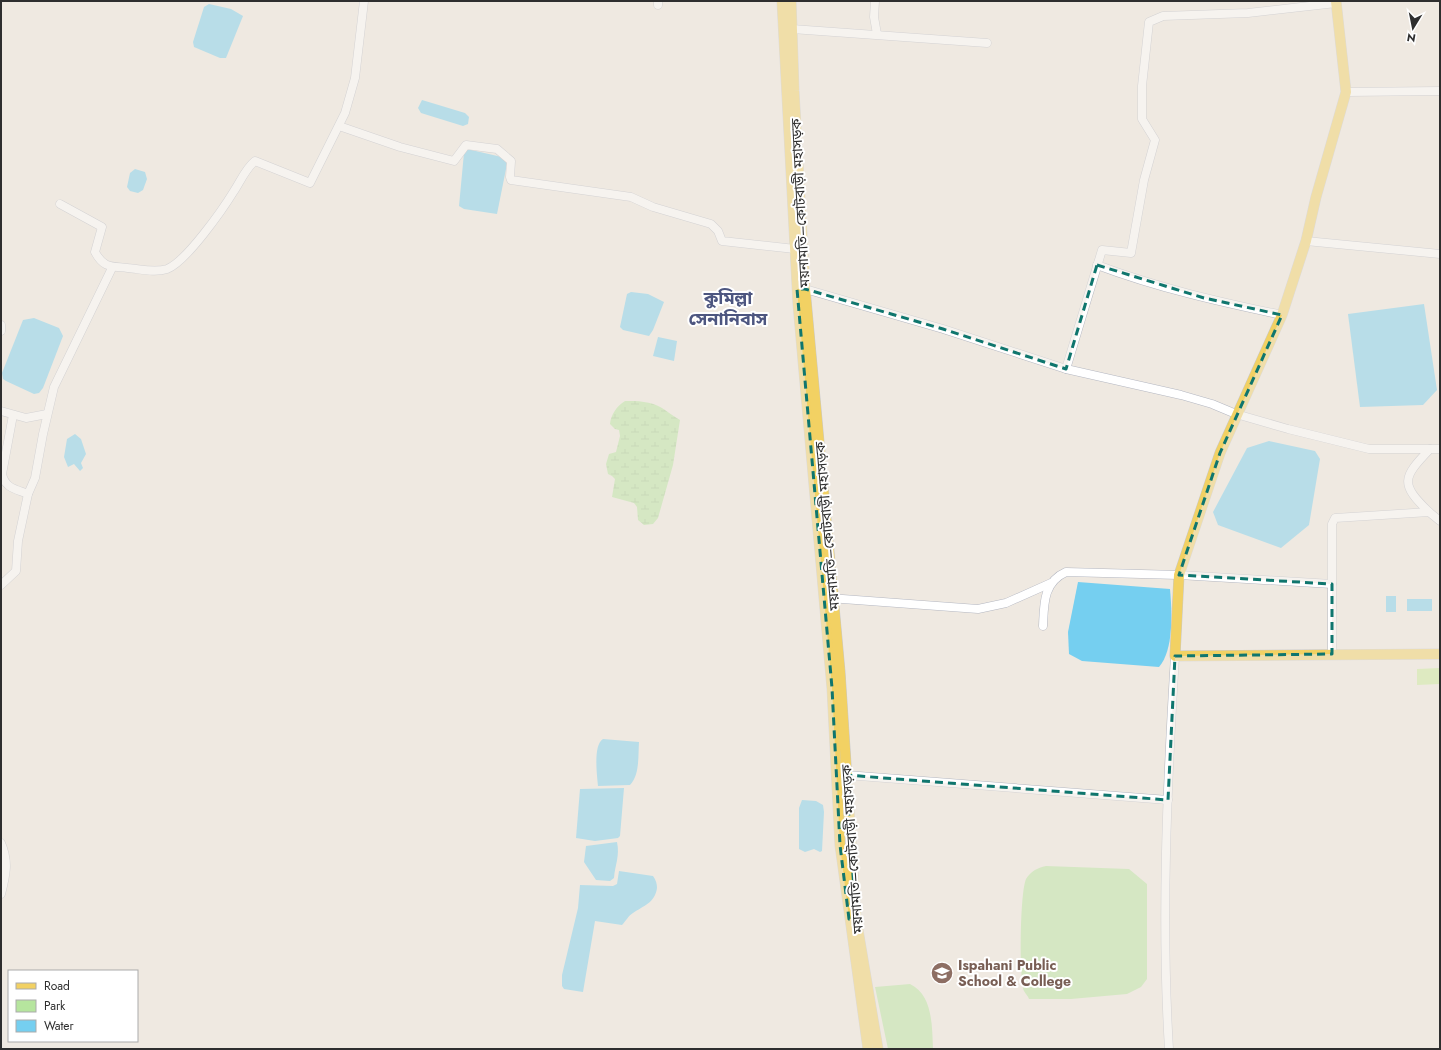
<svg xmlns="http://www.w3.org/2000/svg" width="1441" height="1050" font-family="Jost,'Noto Sans Bengali',sans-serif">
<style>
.wetland{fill:url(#wetland-marsh)}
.park{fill:#b6e59e}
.pitch{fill:#c9ec9a}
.water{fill:#75cff0}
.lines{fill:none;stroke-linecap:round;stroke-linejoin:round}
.minor-casing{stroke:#b4b7c1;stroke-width:9}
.major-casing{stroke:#c9c9c9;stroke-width:11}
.minor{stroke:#fff;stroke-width:8}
.major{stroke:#f2d163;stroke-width:10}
.marked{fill:none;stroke:#0f766e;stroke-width:3;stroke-dasharray:8 5;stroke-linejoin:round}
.labels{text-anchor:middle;stroke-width:4;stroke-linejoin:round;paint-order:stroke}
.street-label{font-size:14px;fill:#2e2e2e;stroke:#fff}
.education-label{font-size:14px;font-weight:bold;fill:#785e54;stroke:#fff;text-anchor:start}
.district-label{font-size:18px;font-weight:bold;fill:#4d5680;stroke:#fff}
</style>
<defs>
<pattern id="wetland-marsh" width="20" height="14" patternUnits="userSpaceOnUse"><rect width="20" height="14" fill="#b6e59e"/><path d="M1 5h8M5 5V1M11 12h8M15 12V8" fill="none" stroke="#9dc588"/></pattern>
</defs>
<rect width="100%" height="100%" fill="#efe9e1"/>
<!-- wetland -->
<path class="wetland" d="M625,401C637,401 651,401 662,408C668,412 673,416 680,420L673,465L658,518L653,524L644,525L638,520L637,507L634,503L612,497L615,479L612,476L608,474L606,464L609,454L616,452L620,436L619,430L615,429L610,424C611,414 617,406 625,401Z"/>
<!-- park -->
<g class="park">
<path d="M1046,866L1129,869L1147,884V979L1141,987L1127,994L1071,999H1029C1028,996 1025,993 1024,991C1019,976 1020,893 1026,879C1031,871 1037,868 1046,866Z"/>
<path d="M910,984C933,995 932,1026 933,1049H888L875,987Z"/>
</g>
<!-- pitch -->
<path class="pitch" d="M1440,668V684L1417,685V669Z"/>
<!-- water -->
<g class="water">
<path d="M209,4L231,9L243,16L226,58H220L194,47L193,42L204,7Z"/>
<path d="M422,100L465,113L469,117L468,124L463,126L421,113L418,108Z"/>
<path d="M467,149L506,158L507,164L497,214L464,209L459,206L464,153Z"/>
<path d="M135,169L145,172L147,179L143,190L138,193L130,191L127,187L130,173Z"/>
<path d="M631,292L648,294L664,302L653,330L649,336L623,330L620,327L627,294Z"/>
<path d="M1424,304L1437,390L1423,405L1360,407L1348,314Z"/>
<path d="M34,318L59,328L63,336L43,388L39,393L34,394L6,381L3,379L2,373L23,320Z"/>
<path d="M658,337L677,341L674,361L653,356Z"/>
<path d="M75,434L81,439L86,454L81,463L83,468L80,471L74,464L68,467L64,457L67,439Z"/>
<path d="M1269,441L1315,451L1320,459L1309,525L1281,548L1218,525L1213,512L1247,448Z"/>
<path d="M1078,582L1170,589C1172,611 1174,650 1159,667L1082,661L1069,654L1068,632Z"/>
<rect x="1386" y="596" width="10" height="16"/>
<rect x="1407" y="599" width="25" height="12"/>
<path d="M603,739L639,742C638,755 640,775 630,785L598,786C597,775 593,745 603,739Z"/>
<path d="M624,788L620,836L618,838L595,841L576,838L580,789Z"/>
<path d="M802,800L816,801L823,805L824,812L822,851L820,852L814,849L805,852L799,849V808Z"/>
<path d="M617,842C620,856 615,865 614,878L610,881L596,880L584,862L586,846Z"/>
<path d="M619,871L653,876C656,880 657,884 657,888C655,903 643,906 633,913C628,916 626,921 622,925L595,921L583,992L564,989L562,986V975L578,908L580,885L613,886L617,884Z"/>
</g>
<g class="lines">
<!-- minor casing -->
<g class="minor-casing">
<g id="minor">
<path d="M875,1L874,17L877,34"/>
<path d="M658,5V1"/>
<path d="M792,29L987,43"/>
<path d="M1346,92L1440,91"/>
<path d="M339,126L400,147L454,161L466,145L497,149L511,161L510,177L511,180L631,197L653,207L711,224L718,231L722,241L795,249"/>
<path d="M60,204L102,227L95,252C104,269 112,266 128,268C140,269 155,273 167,269C186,262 223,209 234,191C240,182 246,168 255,161L310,183L345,113L355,78L364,1"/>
<path d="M1306,241L1440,254"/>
<path d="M1097,265C1158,288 1220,302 1282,315"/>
<path d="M800,289H805L943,329L1066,369L1181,395L1212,404L1236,414L1288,429L1369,449H1430"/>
<path d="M1,325V331"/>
<path d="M1066,369L1102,250L1131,253L1144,180L1155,140L1142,119V86L1149,22L1163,16L1248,13L1336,3"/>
<path d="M1,411L26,418L47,414"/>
<path d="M13,415L2,474C5,488 15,489 28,494"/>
<path d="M1429,512C1400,484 1402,478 1430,449H1440"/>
<path d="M1,585L16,571L18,541L28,494L35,478L43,434L54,387L112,268"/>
<path d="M829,598L978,609L1006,603L1051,583"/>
<path d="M1043,626C1044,605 1043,582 1066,572L1179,575L1332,584"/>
<path d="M1332,654V524L1335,518L1429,512L1440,521"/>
<path d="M846,775L1168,800"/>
<path d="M1,843C9,861 6,875 1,894"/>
<path d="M1169,1049C1161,919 1167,786 1175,656"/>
</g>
</g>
<!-- major casing -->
<g class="major-casing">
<g id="major">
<path d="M782,1L798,304L832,688L840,845L868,1049"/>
<path d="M791,1L794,91L805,289L840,672L856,918L878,1049"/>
<path d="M1336,1L1346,92L1316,197L1306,241L1282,315L1220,453L1179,575L1175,656L1440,654"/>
</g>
</g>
<!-- minor -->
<use href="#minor" class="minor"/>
<!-- major -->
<use href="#major" class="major"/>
</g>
<!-- marked area -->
<path d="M0 0H1441V1050H0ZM1097,265L1204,298L1282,315L1220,453L1179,575L1332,584V654L1175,656L1168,800L846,775L856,918L849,919L840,845L832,688L797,289H805L943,329L1066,369Z" fill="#efe9e1" fill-opacity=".55" fill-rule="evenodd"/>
<path class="marked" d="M1097,265L1204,298L1282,315L1220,453L1179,575L1332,584V654L1175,656L1168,800L846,775L856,918L849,919L840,845L832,688L797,289H805L943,329L1066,369Z"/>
<!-- icons -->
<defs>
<g id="school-disc" transform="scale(1.15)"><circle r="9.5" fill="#8d6e63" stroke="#fff"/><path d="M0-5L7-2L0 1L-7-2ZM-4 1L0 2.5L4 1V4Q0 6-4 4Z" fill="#fff"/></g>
</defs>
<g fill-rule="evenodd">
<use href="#school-disc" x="942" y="973"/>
</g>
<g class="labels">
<!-- street labels -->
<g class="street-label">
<text transform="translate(800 203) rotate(-93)" y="5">ময়নামতি–কোটবাড়ী মহাসড়ক</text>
<text transform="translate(827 526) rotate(-95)" y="5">ময়নামতি–কোটবাড়ী মহাসড়ক</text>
<text transform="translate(852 849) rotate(-94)" y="5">ময়নামতি–কোটবাড়ী মহাসড়ক</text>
</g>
<!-- education labels -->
<g class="education-label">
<text x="958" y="970">Ispahani Public<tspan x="958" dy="16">School &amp; College</tspan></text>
</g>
<!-- district labels -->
<g class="district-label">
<text x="728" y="304">কুমিল্লা<tspan x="728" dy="21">সেনানিবাস</tspan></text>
</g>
</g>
<!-- border -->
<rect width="1441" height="1050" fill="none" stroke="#2e2e2e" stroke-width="4"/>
<!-- legend -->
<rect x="8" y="970" width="130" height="72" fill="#ffffff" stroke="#ababab"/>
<rect x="16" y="983" width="20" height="6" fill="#f2d163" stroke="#ababab"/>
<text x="44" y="990" font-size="12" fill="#2e2e2e">Road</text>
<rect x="16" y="1000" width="20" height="12" fill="#b6e59e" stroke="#ababab"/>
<text x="44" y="1010" font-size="12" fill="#2e2e2e">Park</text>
<rect x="16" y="1020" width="20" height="12" fill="#75cff0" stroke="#ababab"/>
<text x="44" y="1030" font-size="12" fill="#2e2e2e">Water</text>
<!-- north arrow -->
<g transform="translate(1413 28) rotate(190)" stroke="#ffffff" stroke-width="3" paint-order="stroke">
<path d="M0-3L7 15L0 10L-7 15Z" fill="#2e2e2e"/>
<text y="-6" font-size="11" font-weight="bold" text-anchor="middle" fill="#2e2e2e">N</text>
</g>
</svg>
